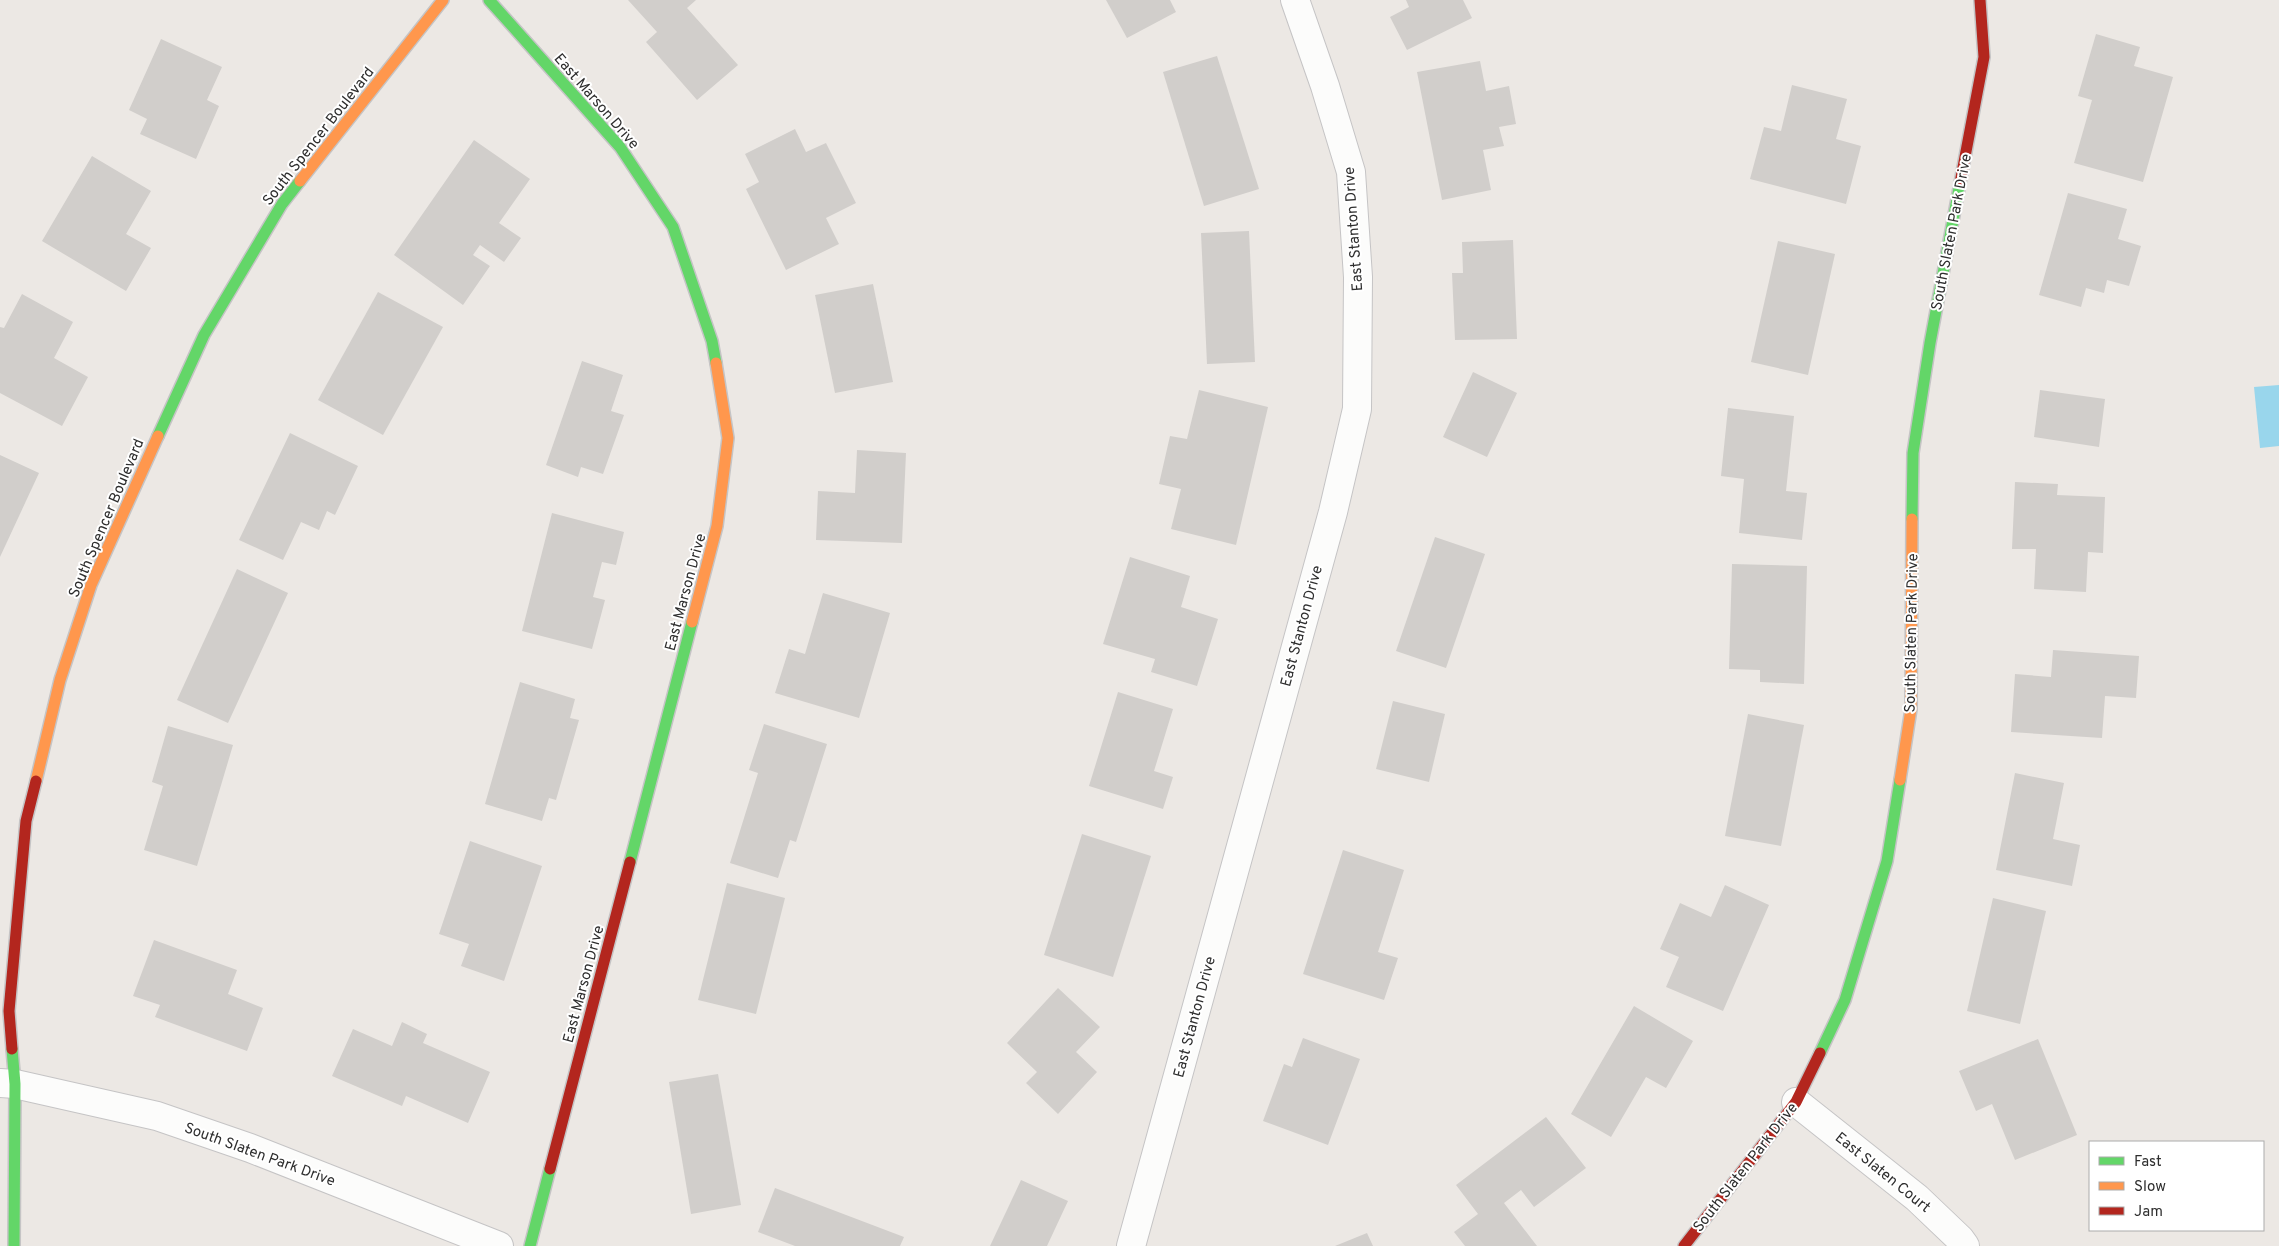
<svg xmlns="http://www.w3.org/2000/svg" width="2279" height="1246" font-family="Overpass,sans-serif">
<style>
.water{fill:#99d6ec}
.building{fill:#d1cecb}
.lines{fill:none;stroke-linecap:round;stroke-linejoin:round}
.street-casing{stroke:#c5c4c5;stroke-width:30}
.fast-casing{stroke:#c5c4c5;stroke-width:14}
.slow-casing{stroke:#c5c4c5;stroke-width:14}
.jam-casing{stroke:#c5c4c5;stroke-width:14}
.street{stroke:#fcfcfb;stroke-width:28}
.fast{stroke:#63d668;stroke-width:11}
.slow{stroke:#ff974d;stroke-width:11}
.jam{stroke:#b3261e;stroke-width:11}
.labels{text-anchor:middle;stroke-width:4;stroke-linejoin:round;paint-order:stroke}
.street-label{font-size:15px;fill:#2e2e2e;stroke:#fff}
</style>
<rect width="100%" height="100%" fill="#ece8e4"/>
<!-- water -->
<path class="water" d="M2279,385V446L2260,448L2254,387Z"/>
<!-- building -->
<g class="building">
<path d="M628,0H696L687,8L738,65L697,100L646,42L657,32Z"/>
<path d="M1106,0H1170L1176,12L1127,38Z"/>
<path d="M1406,0H1463L1472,18L1407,50L1390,17L1409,7Z"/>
<path d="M2096,34L2140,47L2134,66L2173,77L2143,182L2074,163L2092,100L2078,96Z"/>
<path d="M161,39L222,67L207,100L219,106L196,159L140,134L147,119L129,110Z"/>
<path d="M1217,56L1259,189L1204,206L1163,72Z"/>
<path d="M1480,61L1486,91L1509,86L1516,124L1499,127L1504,146L1483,150L1491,190L1442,200L1417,72Z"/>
<path d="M1792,85L1847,99L1836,139L1861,146L1846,204L1750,179L1764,127L1781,131Z"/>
<path d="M795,129L806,152L826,143L856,203L826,218L839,244L786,270L746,189L759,182L745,154Z"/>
<path d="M474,140L530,179L499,223L521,238L504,262L480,245L473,255L490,266L463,305L394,255Z"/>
<path d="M92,156L151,191L126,234L151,248L126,291L42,241Z"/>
<path d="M2068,193L2127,209L2118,239L2141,246L2129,286L2107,280L2104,293L2086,288L2081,307L2039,295Z"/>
<path d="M1249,231L1255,362L1207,364L1201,233Z"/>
<path d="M1513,240L1517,339L1455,340L1452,273H1463L1462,242Z"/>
<path d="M1778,241L1835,254L1808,375L1751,362Z"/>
<path d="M873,284L893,382L835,393L815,295Z"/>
<path d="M378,292L443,327L383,435L318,400Z"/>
<path d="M22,294L73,322L54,358L88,377L62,426L0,393V327L4,328Z"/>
<path d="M582,361L623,375L611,411L624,415L603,474L581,467L578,477L546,465Z"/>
<path d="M1473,372L1517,393L1487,457L1443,437Z"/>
<path d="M1199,390L1268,407L1236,545L1171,529L1181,489L1159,484L1170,436L1187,439Z"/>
<path d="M2040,390L2105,399L2099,447L2034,437Z"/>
<path d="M1728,408L1794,416L1786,491L1807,493L1802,540L1739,533L1744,479L1721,476Z"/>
<path d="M290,433L358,466L335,515L327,511L319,530L301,522L283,560L239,540Z"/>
<path d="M857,450L906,453L902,543L816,540L818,491L855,493Z"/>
<path d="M0,455L39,473L0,557Z"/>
<path d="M2015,482L2058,484L2057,495L2105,497L2103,553L2088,552L2086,592L2034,589L2036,549H2012Z"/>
<path d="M552,513L624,532L616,565L602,562L593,597L605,600L592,649L522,631Z"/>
<path d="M1435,537L1485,554L1446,668L1396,651Z"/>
<path d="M1130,557L1190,576L1181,607L1218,619L1197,686L1151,672L1155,659L1103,644Z"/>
<path d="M1732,564L1807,566L1804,684L1760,682V670L1729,669Z"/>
<path d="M237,569L288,593L228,723L177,700Z"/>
<path d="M823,593L890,613L859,718L775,693L789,649L805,654Z"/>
<path d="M2053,650L2139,656L2136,698L2105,696L2102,738L2011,732L2015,674L2051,677Z"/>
<path d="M520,682L575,699L570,718L579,720L556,800L549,798L542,821L485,804Z"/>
<path d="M1118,692L1173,709L1154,771L1173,777L1163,809L1089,786Z"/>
<path d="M1393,701L1445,714L1429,782L1376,769Z"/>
<path d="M1748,714L1804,725L1781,846L1725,836Z"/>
<path d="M764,724L827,744L796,842L790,840L778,878L730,863L758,773L749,770Z"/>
<path d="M168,726L233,745L197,866L144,850L163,786L152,782Z"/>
<path d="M2015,773L2064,783L2053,839L2080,845L2072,886L1996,870Z"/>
<path d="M1082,834L1151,856L1113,977L1044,955Z"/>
<path d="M470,841L542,866L504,981L461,966L469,944L439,934Z"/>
<path d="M1343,850L1404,870L1378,952L1398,958L1384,1000L1303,974Z"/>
<path d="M727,883L785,898L756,1014L698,1000Z"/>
<path d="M1725,885L1769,905L1723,1011L1666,987L1679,957L1660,949L1680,903L1711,917Z"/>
<path d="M1993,898L2046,911L2020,1024L1967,1011Z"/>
<path d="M154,940L237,970L228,994L263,1008L247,1051L155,1017L160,1005L133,996Z"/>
<path d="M1058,988L1100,1027L1076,1052L1097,1072L1058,1114L1026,1083L1037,1072L1007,1043Z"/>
<path d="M1634,1006L1693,1041L1666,1088L1646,1077L1611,1137L1571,1114Z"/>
<path d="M402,1022L427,1034L423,1043L490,1072L468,1123L406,1096L402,1106L332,1076L353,1029L392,1046Z"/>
<path d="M1303,1038L1360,1059L1328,1145L1263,1121L1284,1064L1292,1067Z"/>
<path d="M2038,1039L2077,1135L2015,1160L1992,1104L1976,1111L1959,1071Z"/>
<path d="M718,1074L741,1205L691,1214L669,1082Z"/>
<path d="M1546,1117L1586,1168L1534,1207L1521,1190L1504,1203L1537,1246H1465L1454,1232L1478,1214L1456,1185Z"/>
<path d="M1021,1180L1068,1201L1047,1246H990Z"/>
<path d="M775,1188L904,1237L900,1246H795L758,1232Z"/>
<path d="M1367,1233L1373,1246H1335Z"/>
</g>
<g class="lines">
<!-- street casing -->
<g class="street-casing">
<g id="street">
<path d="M0,1083L15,1084L157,1116L250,1148L499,1246"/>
<path d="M1796,1102L1917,1198L1960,1239L1965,1246"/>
<path d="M1131,1246L1333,512L1357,409L1358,277L1351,172L1325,86L1295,0"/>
</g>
</g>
<!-- fast casing -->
<g class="fast-casing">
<g id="fast">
<path d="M489,0L620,147L673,227L712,341L716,363"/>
<path d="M158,436L204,335L282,204L300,181"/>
<path d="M1912,519L1913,453L1930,343L1960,183"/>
<path d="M630,862L692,622"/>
<path d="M12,1049L15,1084L14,1246"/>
<path d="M1820,1053L1845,1000L1887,861L1900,780"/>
<path d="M530,1246L550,1169"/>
</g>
</g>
<!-- slow casing -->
<g class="slow-casing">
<g id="slow">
<path d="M300,181L443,0"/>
<path d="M692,622L717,526L728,438L716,363"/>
<path d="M1900,780L1911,709L1912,519"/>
<path d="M36,781L60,680L91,585L158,436"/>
</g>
</g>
<!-- jam casing -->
<g class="jam-casing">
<g id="jam">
<path d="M1960,183L1984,57L1980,0"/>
<path d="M12,1049L9,1011L26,821L36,781"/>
<path d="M550,1169L630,862"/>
<path d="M1684,1246L1796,1102L1820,1053"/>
</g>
</g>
<!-- street -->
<use href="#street" class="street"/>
<!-- fast -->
<use href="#fast" class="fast"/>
<!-- slow -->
<use href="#slow" class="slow"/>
<!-- jam -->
<use href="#jam" class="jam"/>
</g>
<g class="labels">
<!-- street labels -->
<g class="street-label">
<text transform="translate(597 101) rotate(49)" y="5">East Marson Drive</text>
<text transform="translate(318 136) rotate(-52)" y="5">South Spencer Boulevard</text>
<text transform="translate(1353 229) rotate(-94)" y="5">East Stanton Drive</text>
<text transform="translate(1951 232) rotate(-79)" y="5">South Slaten Park Drive</text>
<text transform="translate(106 518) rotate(-67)" y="5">South Spencer Boulevard</text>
<text transform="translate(685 592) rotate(-75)" y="5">East Marson Drive</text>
<text transform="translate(1301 626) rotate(-75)" y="5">East Stanton Drive</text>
<text transform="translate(1911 633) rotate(-89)" y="5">South Slaten Park Drive</text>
<text transform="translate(583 984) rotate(-75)" y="5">East Marson Drive</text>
<text transform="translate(1194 1017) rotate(-75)" y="5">East Stanton Drive</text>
<text transform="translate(260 1154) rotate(20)" y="5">South Slaten Park Drive</text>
<text transform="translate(1745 1167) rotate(-52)" y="5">South Slaten Park Drive</text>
<text transform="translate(1883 1172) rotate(39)" y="5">East Slaten Court</text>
</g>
</g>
<!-- legend -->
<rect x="2089" y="1141" width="175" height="90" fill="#ffffff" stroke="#ababab"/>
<rect x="2099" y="1157" width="25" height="8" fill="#63d668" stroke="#ababab"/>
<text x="2134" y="1166" font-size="15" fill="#2e2e2e">Fast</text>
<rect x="2099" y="1182" width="25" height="8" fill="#ff974d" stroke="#ababab"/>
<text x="2134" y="1191" font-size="15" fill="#2e2e2e">Slow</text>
<rect x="2099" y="1207" width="25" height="8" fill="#b3261e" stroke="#ababab"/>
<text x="2134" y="1216" font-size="15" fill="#2e2e2e">Jam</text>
</svg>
